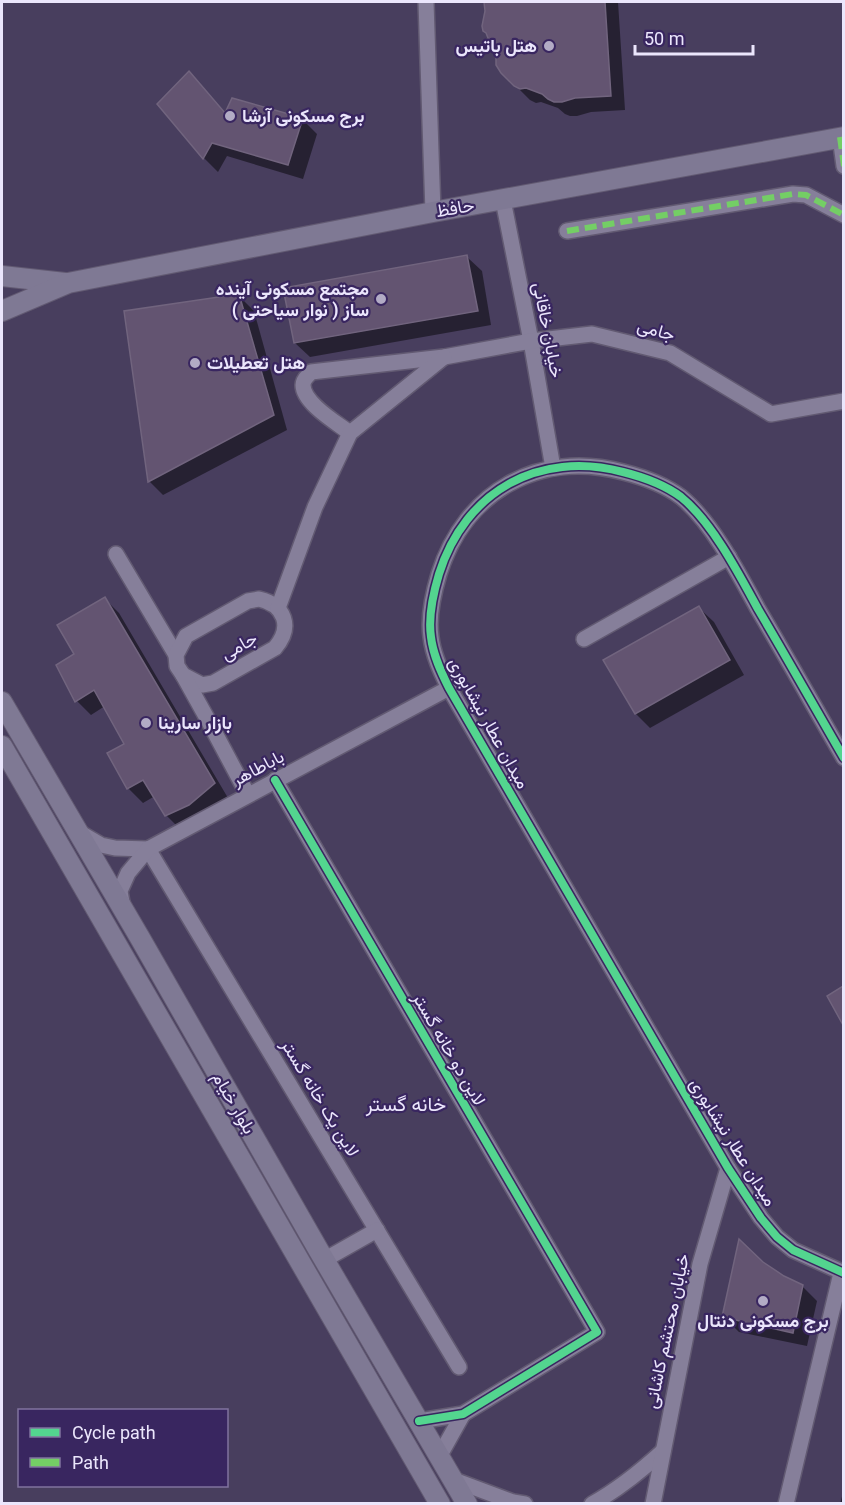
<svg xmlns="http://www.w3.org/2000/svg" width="845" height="1505" font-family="Roboto,Vazirmatn,sans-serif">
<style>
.shadow{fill:#0007}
.building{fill:#635471;stroke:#71647e;stroke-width:1.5}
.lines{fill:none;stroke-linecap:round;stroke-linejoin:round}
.minor-casing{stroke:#625a72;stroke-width:18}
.major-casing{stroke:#625a72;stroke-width:22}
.minor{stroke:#867f9a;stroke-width:15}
.major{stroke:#7f7994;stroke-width:20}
.quiet{stroke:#74ce65;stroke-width:6;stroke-dasharray:12 6;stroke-linecap:butt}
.cycleway-casing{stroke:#392660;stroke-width:11}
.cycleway{stroke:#53d58f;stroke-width:8}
.poi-dot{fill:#b2abc5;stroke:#392660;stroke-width:2}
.labels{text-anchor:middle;stroke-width:4.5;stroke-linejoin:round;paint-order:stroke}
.poi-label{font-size:18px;font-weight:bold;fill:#ebe6fc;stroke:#392660;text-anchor:start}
.street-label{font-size:18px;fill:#ebe6fc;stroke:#392660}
.neighbourhood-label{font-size:20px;fill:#ebe6fc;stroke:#392660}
</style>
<rect width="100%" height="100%" fill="#483e5e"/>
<!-- shadow -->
<g class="shadow">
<path d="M486,2H618L625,110L591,112L577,116H570L565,114L558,108L541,102L536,103L530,100L515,85L486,11Z"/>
<path d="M189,73L226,114L233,99L303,120L317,134L303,179L227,156L218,172L204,158L159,104Z"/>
<path d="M467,257L482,271L491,325L310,357L295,343Z"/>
<path d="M239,296L254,311L287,430L163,495L149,481Z"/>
<path d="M105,599L119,613L228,798L181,830L166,815L155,796L143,803L128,788L126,745L105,706L91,715L77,701L76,655Z"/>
<path d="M699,608L714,622L744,675L650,728L636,714Z"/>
<path d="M762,1263L783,1277L802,1286L817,1301L807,1346L739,1332L724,1317Z"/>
<path d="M844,1489V1504H840Z"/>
</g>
<!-- building -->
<g class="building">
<path d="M484,2H605L611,96L575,98L562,102H554L548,99L542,94L526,88L520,89L514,86L501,73L496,65V58L486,33L483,31L482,26L485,11Z"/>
<path d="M189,71L225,113L232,98L303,118L288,165L212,143L203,159L157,104Z"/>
<path d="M467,255L478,311L294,343L283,288Z"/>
<path d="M239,294L274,415L148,482L124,311Z"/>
<path d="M105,597L215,783L189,805L165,816L143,780L127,789L107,753L124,744L94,690L75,702L56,665L74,654L57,625Z"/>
<path d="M699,606L730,660L635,714L603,660Z"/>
<path d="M843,986V1025L827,996Z"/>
<path d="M739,1239L763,1262L784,1276L803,1285L793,1333L722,1317Z"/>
</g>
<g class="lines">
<!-- minor casing -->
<g class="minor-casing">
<g id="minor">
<path d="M426,2L433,212"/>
<path d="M840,137L844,166"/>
<path d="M503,200L531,341L553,468"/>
<path d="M567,231L793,194L806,195L844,215"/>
<path d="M350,433C337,423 303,403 303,385C303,379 308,376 311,372L444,357L531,341L592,334L670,353L771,414L844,401"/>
<path d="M116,554L176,655"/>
<path d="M259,599C285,605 293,627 275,648L213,683L202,685L183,675L177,666L176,655L186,636L248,601Z"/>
<path d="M278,608L315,507L350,433L444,357"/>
<path d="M584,639L729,557"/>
<path d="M183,675L208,720L248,795"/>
<path d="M844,758C815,708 787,658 758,609C739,574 712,522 681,497C665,485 643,477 623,472C539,450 465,491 439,574C433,594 428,617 431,637C433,655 441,672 449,688L728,1168L761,1218L777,1237L793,1250L844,1273"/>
<path d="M275,780L597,1332L463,1414L419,1421"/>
<path d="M77,831L101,845L115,848L148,849"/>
<path d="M148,849L459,1367"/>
<path d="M123,908L120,891L128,873L148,849L449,688"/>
<path d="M324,1260L377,1230"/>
<path d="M440,1455L463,1414"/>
<path d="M454,1480L513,1502L525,1504"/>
<path d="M592,1504C619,1489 641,1471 663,1451"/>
<path d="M653,1504L700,1264L728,1168"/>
<path d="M786,1504L841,1273"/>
</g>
</g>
<!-- major casing -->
<g class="major-casing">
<g id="major">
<path d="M2,276L65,283"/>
<path d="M2,311L68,283L433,212L844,137"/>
<path d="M2,702L140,938L319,1251L467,1504"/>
<path d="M2,746L440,1504"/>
</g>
</g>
<!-- minor -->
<use href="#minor" class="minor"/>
<!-- major -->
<use href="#major" class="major"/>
<!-- quiet -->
<g class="quiet">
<path d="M840,137L844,166"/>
<path d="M567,231L793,194L806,195L844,215"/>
</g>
<!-- cycleway casing -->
<g class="cycleway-casing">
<g id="cycleway">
<path d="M844,758C815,708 787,658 758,609C739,574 712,522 681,497C665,485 643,477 623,472C539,450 465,491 439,574C433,594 428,617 431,637C433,655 441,672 449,688L728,1168L761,1218L777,1237L793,1250L844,1273"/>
<path d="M275,780L597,1332L463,1414L419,1421"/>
</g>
</g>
<!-- cycleway -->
<use href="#cycleway" class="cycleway"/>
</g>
<!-- markers -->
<g class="poi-dot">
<circle cx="549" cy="46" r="6"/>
<circle cx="230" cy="116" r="6"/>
<circle cx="381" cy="299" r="6"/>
<circle cx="195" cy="363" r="6"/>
<circle cx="146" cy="723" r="6"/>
<circle cx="763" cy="1301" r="6"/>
</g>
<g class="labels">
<!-- poi labels -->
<g class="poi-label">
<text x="537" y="52" text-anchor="end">هتل باتیس</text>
<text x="242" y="122">برج مسکونی آرشا</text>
<text x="369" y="295" text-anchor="end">مجتمع مسکونی آینده<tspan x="369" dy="21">ساز ( نوار سیاحتی )</tspan></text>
<text x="207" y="369">هتل تعطیلات</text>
<text x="158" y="729">بازار سارینا</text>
<text x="763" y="1327" text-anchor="middle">برج مسکونی دنتال</text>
</g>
<!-- street labels -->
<g class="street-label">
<text transform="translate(455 208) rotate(-10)" y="6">حافظ</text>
<text transform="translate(548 330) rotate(79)" y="6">خیابان خاقانی</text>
<text transform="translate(656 330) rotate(16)" y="6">جامی</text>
<text transform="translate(239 646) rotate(-30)" y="6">جامی</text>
<text transform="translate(489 723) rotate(61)" y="6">میدان عطار نیشابوری</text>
<text transform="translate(258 768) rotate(-28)" y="6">باباطاهر</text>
<text transform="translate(449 1049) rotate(60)" y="6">لاین دو خانه گستر</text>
<text transform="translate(320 1098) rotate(59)" y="6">لاین یک خانه گستر</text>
<text transform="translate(234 1103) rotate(60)" y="6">بلوار خیام</text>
<text transform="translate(733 1142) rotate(58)" y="6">میدان عطار نیشابوری</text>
<text transform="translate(667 1331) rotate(-78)" y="6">خیابان محتشم کاشانی</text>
</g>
<!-- neighbourhood labels -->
<g class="neighbourhood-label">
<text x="406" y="1111">خانه گستر</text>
</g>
</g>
<!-- border -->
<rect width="845" height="1505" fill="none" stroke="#ebe6fc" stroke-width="6"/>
<!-- legend -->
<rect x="18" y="1409" width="210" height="78" fill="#392660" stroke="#80739e" stroke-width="1.5"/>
<rect x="30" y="1428" width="30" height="9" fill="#53d58f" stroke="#80739e" stroke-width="1.5"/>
<text x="72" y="1439" font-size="18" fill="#ebe6fc">Cycle path</text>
<rect x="30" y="1458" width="30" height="9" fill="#74ce65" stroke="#80739e" stroke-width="1.5"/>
<text x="72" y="1469" font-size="18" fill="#ebe6fc">Path</text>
<!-- scale -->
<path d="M635 45v9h118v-9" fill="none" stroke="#ebe6fc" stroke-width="3"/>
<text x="644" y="45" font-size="18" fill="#ebe6fc" stroke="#392660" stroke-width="4.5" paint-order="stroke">50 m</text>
</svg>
